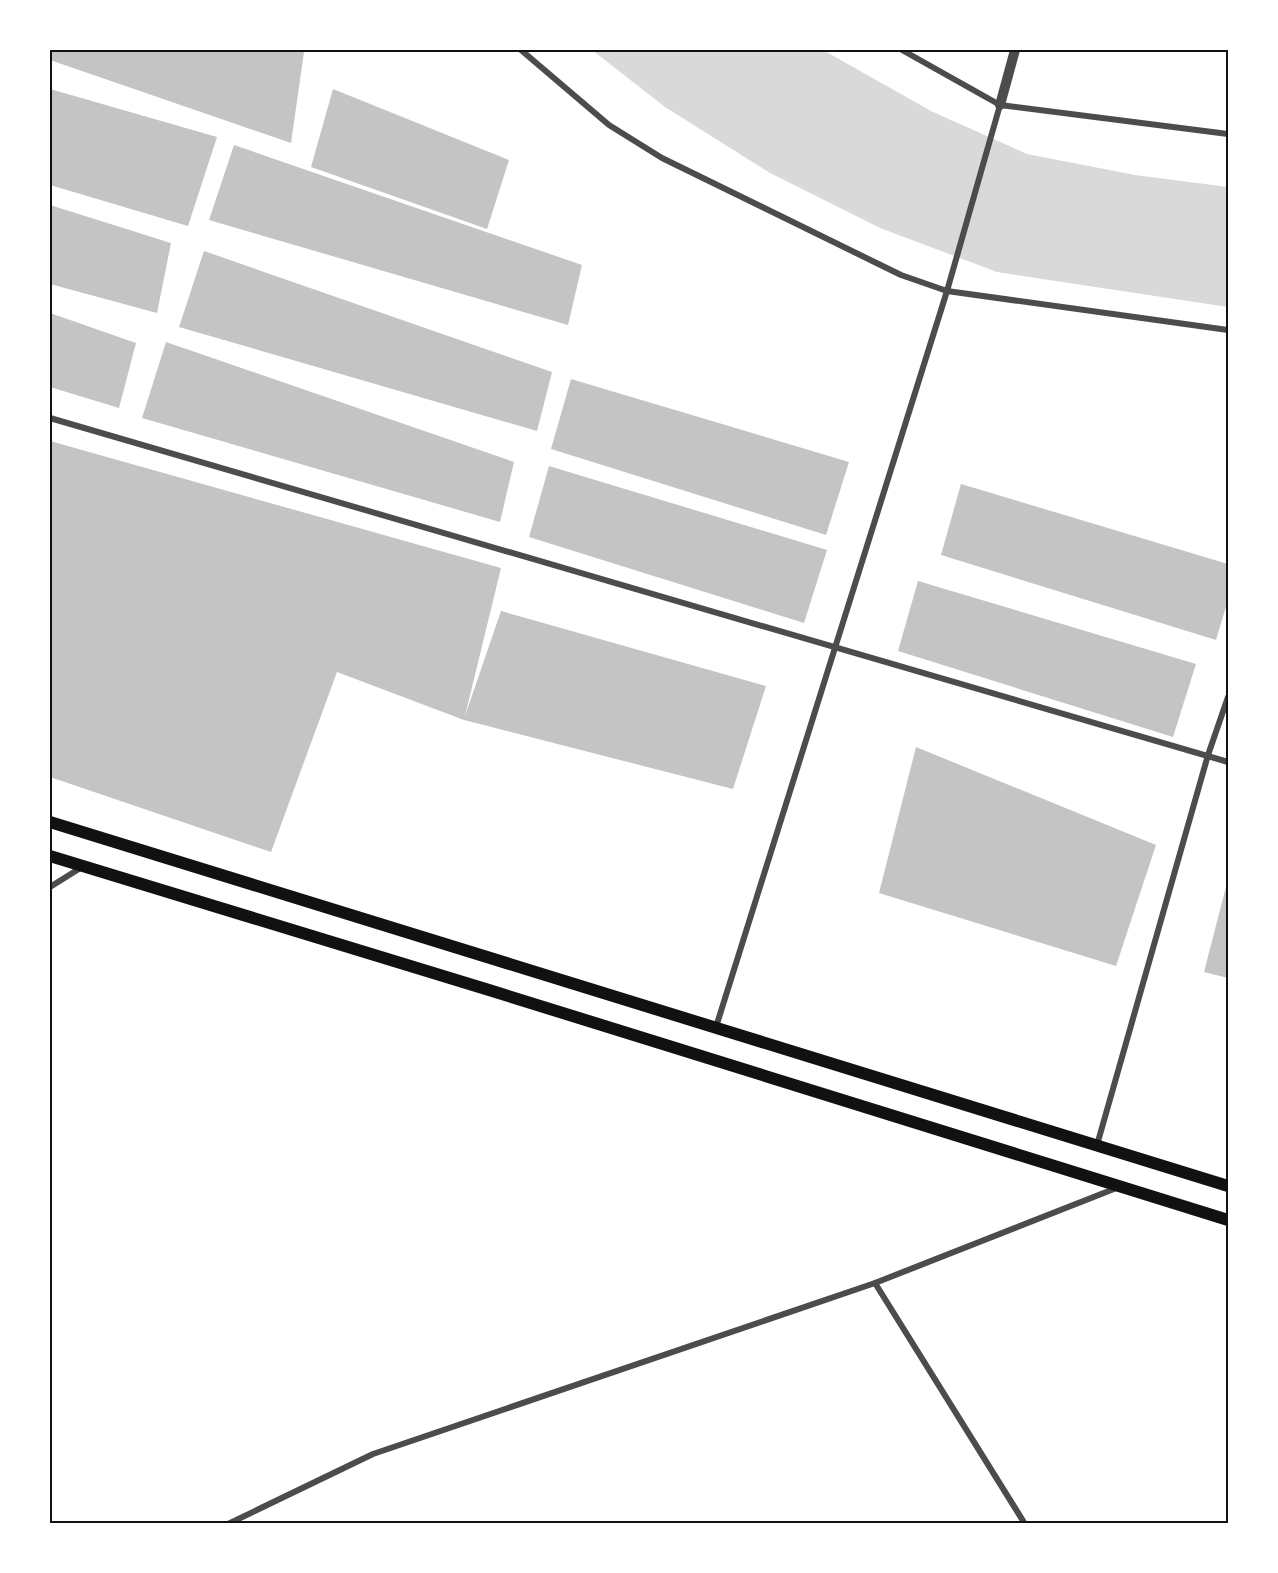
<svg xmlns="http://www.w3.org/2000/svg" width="1278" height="1573" font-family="Poppins,sans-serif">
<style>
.water{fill:#d9d9d9}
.building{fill:#c4c4c4}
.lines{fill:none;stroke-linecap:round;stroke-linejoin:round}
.minor{stroke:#4c4c4c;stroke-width:6}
.tertiary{stroke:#4c4c4c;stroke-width:10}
.secondary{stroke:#111;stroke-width:12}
.neatline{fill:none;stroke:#111;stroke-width:2}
</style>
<rect width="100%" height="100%" fill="#fff"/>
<!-- water -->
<path class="water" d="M592,50H823L931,111L1027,154L1135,175L1228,187V307L997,272L880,228L770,173L665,107Z"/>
<!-- building -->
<g class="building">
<path d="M50,50H295L304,52L291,143L50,60Z"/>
<path d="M50,89L217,137L188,226L50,185Z"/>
<path d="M333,89L509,160L487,229L311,167Z"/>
<path d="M234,145L582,265L568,325L209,220Z"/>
<path d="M50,205L171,243L157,313L50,284Z"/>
<path d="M204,251L552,372L537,431L179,327Z"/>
<path d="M50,313L136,343L119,408L50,387Z"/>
<path d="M166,342L514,462L500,522L142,418Z"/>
<path d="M571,379L849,462L826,535L551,449Z"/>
<path d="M50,441L501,568L465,716L501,611L766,686L733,789L464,720L337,672L271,852L50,777Z"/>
<path d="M549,466L827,550L804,623L529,537Z"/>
<path d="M961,484L1228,564V600L1216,640L941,555Z"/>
<path d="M918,581L1196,664L1173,737L898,651Z"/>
<path d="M916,747L1156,845L1116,966L879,893Z"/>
<path d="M1228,879V978L1204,972Z"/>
</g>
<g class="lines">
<!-- minor -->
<g class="minor">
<path d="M521,50L609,125L662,158L901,275L947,291L1228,330"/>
<path d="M902,50L1000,105L1228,134"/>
<path d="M50,418L1228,762"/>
<path d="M50,887L82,867"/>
<path d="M716,1027L947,291L1000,105"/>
<path d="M1097,1145L1208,755L1228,697"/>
<path d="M875,1283L1025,1524"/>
<path d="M228,1524L373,1454L875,1283L1119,1187"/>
</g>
<!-- tertiary -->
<path class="tertiary" d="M1000,105L1015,50"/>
<!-- secondary -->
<g class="secondary">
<path d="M50,822L1228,1186"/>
<path d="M50,856L489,990L1228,1220"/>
</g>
</g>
<!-- border -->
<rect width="1278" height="1573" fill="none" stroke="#ffffff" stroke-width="102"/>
<rect x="51" y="51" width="1176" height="1471" class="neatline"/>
</svg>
